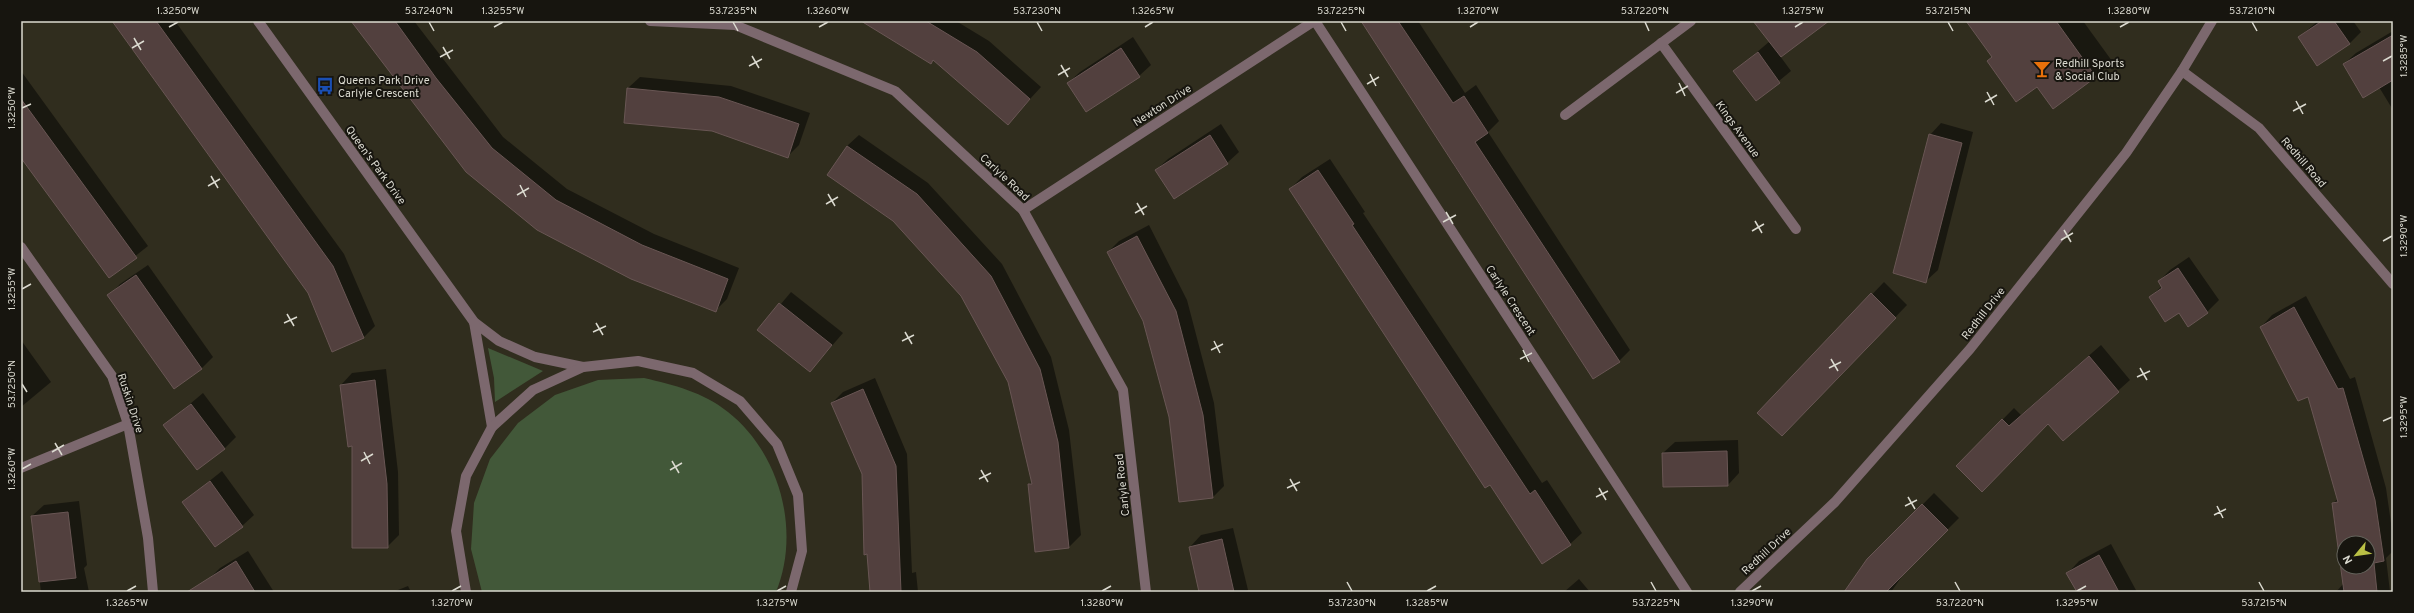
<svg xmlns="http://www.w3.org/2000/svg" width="2414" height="613" font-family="Overpass,sans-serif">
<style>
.green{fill:#425839}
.shadow{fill:#0007;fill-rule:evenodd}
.building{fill:#52403e;stroke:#695654;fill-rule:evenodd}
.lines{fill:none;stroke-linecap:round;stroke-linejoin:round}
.minor{stroke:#7c686e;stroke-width:10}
.ticks{fill:none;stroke:#dbdad0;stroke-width:1.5}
.labels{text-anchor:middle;stroke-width:4;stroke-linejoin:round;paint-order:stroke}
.poi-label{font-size:11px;fill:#dbdad0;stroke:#17150f;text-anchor:start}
.street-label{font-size:11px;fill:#dbdad0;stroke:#17150f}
.neatline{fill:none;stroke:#dbdad0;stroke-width:1.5}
.ticks-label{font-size:10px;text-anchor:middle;fill:#dbdad0}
</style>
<rect width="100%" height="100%" fill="#302d1e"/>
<!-- green -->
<g class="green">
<path d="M488,348L543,371L495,402L494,378Z"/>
<path d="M644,378C674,385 703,392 728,412C780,453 801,531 776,592H482L471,549L474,503L490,459L518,423L555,395L598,380Z"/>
</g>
<!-- shadow -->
<g class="shadow">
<path d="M112,21H175L344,254L375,326L364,337L333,351L309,293Z"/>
<path d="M353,21H414L503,137L567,189L654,234L739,268L727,299L716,310L632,278Z"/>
<path d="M858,21H956L989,41L1041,87L1008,123L934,59L931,63L868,24Z"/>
<path d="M1363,21H1418L1465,93L1476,85L1499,121L1488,132L1630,350L1619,361L1557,319L1453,164L1455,162Z"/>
<path d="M1770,21H1827L1780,56L1791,71L1756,100L1735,71L1770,41Z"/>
<path d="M1967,21H2083L2112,61L2096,77L2053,107L2038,86L1993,57Z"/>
<path d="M2318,21H2353L2361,32L2349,44L2299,37Z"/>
<path d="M2393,31V110L2379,87L2344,64L2356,53Z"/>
<path d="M1133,37L1151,65L1139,76L1068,83L1080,72Z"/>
<path d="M21,71L148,246L109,277L21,156Z"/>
<path d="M640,77L731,86L810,113L799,145L787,157L628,88Z"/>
<path d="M1941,123L1973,132L1938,270L1926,281L1930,135Z"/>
<path d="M1221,124L1239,152L1227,163L1156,170L1168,159Z"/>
<path d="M859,135L928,183L1002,264L1051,357L1069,430L1081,535L1069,547L1035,551L1029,485L1032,481L1009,382L962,295L847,146Z"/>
<path d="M1330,159L1365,212L1363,213L1542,483L1547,480L1582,533L1570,544L1543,562L1290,189L1302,177Z"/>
<path d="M1149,225L1187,300L1214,403L1224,486L1213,497L1170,417L1143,320L1108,252L1119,241Z"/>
<path d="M2189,257L2219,300L2207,312L2188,325L2179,312L2150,297L2162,286L2159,281L2170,270Z"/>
<path d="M148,265L213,357L202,368L174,388L109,296L120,284Z"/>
<path d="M1884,282L1907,305L1793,424L1759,413Z"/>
<path d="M791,292L843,333L810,371L759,330Z"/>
<path d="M2306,296L2350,379L2355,377L2386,488L2393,537V551L2386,558L2390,592H2336L2344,583L2333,503L2338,499L2308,396L2261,327L2272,315ZM2344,543H2368V567H2344Z"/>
<path d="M21,340L51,382L21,407Z"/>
<path d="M2101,345L2130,380L2063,440L2049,423L1957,466L2014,408L2021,415Z"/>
<path d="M386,369L398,472L399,535L387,547L353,445L341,385L352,373Z"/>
<path d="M875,378L907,454L912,573L916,572L918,592H871L863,474L832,403L843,392Z"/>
<path d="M203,393L236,437L224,449L165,425Z"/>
<path d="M1738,440L1739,473L1728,485L1663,453L1675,442Z"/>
<path d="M222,471L254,515L242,526L183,502Z"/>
<path d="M1934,493L1959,518L1905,572L1891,592H1846L1868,560Z"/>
<path d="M79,501L87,565L84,568L89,592H41L32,516L44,505Z"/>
<path d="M1233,528L1248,590L1246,592H1200L1190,547L1201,535Z"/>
<path d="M2111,544L2137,592H2078L2068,573L2079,561Z"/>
<path d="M248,551L274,592H216L208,580L220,568Z"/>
<path d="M1579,579L1590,592H1564Z"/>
<path d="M408,586L411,592H393Z"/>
</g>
<!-- building -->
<g class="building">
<path d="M112,21H156L333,266L364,338L332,352L308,293Z"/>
<path d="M351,21H395L436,78L492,148L556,200L642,245L728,279L716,312L631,279L537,230L466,172Z"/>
<path d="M861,21H926L977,52L1030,99L1008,125L933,60L931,64Z"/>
<path d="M1361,21H1398L1453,103L1464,96L1488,133L1475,142L1620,362L1593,379Z"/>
<path d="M1753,21H1829L1781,57Z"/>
<path d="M1966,21H2056L2096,77L2053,109L2037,87L2016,102L1987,61L1992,57Z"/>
<path d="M2322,21H2334L2350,44L2317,66L2298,37Z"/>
<path d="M2393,35V80L2363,98L2343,64Z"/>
<path d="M1121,48L1140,77L1086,112L1067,83Z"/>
<path d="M1758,52L1780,83L1756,101L1733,71Z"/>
<path d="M627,88L719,97L799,124L788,158L712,131L624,123Z"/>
<path d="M21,99L137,258L109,278L21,158Z"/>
<path d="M1929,134L1962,143L1926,283L1893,273Z"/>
<path d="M1210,135L1228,164L1174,199L1155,170Z"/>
<path d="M847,146L917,194L991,276L1040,369L1058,442L1069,548L1035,552L1028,484H1032L1008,382L961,296L893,221L827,175Z"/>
<path d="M1318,170L1354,224L1352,225L1530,494L1535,490L1571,545L1542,564L1490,485L1485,488L1289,189Z"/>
<path d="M1137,236L1176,311L1203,415L1213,498L1179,502L1169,417L1143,321L1107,252Z"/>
<path d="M2178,268L2208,313L2188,327L2179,313L2165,322L2149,297L2162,288L2158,281Z"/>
<path d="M136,275L202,369L174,389L107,295Z"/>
<path d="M1871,293L1896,318L1782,436L1757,413Z"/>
<path d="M779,303L832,345L810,372L757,330Z"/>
<path d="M2294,307L2338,389L2343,388L2375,500L2384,561L2374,563L2377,592H2344L2332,503L2338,502L2308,397L2298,401L2260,327ZM2344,543H2368V567H2344Z"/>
<path d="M2089,356L2119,392L2063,441L2048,424L1982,492L1956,466L2002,419L2009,426Z"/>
<path d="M375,380L387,484L388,548H352V446L348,447L340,385Z"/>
<path d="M863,389L896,466L901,592H870L867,554L864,555L862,474L831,403Z"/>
<path d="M191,404L225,449L197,470L163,425Z"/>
<path d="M1727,451L1728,486L1663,487L1662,453Z"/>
<path d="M210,481L243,527L215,547L182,502Z"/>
<path d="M1922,504L1948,530L1886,592H1844L1867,559Z"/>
<path d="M68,512L76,578L39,582L31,516Z"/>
<path d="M1222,539L1234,592H1199L1189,547Z"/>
<path d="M2099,555L2119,592H2077L2066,573Z"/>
<path d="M236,561L255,592H187Z"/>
</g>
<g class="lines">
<!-- minor -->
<g class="minor">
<path d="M258,21L474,322L499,341L535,357L583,367"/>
<path d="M650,21L735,25L895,91L1023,210L1123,390L1146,592"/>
<path d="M1315,21L1687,592"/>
<path d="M1661,43L1796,229"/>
<path d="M2182,71L2259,128L2393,284"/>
<path d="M1565,115L1691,21"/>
<path d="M1023,210L1314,21"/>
<path d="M21,247L112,376L128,424L148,538L153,592"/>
<path d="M474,322L492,427"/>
<path d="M21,468L128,424"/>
<path d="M466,592L456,531L466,476L492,427L533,390L583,367L638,361L693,373L740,401L777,444L798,495L802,551L791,592"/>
<path d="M1740,592L1835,502L1970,349L2126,153L2182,71L2212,21"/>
</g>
</g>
<!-- ticks -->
<path class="ticks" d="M429,22L434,31M733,22L738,31M1037,22L1042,31M1341,22L1346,31M1645,22L1649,31M1948,22L1953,31M2252,22L2257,31M169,27L178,22M494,27L503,22M819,27L828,22M1145,27L1153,22M1470,27L1478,22M1795,27L1803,22M2120,27L2129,22M134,38L141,50M443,47L450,59M132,48L144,41M752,56L759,68M440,57L453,50M2383,61L2392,56M1061,65L1068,77M749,66L762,59M1370,74L1376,86M1058,75L1070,68M1679,83L1685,96M1367,84L1379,77M1987,92L1994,105M1676,93L1688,86M2296,101L2303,114M1985,102L1997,95M22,108L31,104M2293,111L2306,104M211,176L218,188M520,185L526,197M208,186L220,179M828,194L835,206M517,195L529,188M1137,203L1144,215M826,204L838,197M1446,212L1453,224M1135,213L1147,206M1755,221L1762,233M1443,222L1456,215M2064,230L2071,242M1752,231L1764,224M2061,240L2073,233M2383,241L2392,236M22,289L31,284M287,314L294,326M284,323L297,317M596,323L603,335M593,332L606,326M905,332L912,344M902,341L914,335M1214,341L1220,353M1211,350L1223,344M1523,350L1529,362M1520,359L1532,353M1831,359L1838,371M1829,368L1841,362M2140,368L2147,380M2137,377L2150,371M22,384L27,392M2383,421L2392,417M55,443L62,455M52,452L64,445M364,452L370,464M361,461L373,454M672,461L679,473M22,469L31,464M670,470L682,463M981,470L988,482M979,479L991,473M1290,479L1297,491M1287,488L1300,482M1599,488L1606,500M1596,497L1608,491M1908,497L1915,509M1905,506L1917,500M2217,506L2223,518M2214,515L2226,509M1347,582L1352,591M1651,582L1656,591M1955,582L1960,591M2259,582L2264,591M127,591L136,586M452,591L461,586M777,591L786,586M1102,591L1111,586M1427,591L1436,586M1752,591L1761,586M2077,591L2086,586"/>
<!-- icons -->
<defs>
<g id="bar-bare" transform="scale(1.38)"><path d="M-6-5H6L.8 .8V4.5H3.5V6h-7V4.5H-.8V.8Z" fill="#e8710a" stroke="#17150f" stroke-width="2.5" paint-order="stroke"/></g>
<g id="bus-bare" transform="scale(1.38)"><path d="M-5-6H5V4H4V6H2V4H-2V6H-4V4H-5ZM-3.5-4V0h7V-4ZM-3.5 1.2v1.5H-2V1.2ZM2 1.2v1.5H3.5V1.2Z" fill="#1a4fb4" stroke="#17150f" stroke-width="2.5" paint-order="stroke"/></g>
</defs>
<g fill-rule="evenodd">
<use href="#bar-bare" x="2042" y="69"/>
<use href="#bus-bare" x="325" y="86"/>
</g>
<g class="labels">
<!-- poi labels -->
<g class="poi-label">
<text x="2055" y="67">Redhill Sports<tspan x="2055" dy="13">&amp; Social Club</tspan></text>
<text x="338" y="84">Queens Park Drive<tspan x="338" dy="13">Carlyle Crescent</tspan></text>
</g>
<!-- street labels -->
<g class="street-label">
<text transform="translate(1162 105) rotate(-33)" y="4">Newton Drive</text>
<text transform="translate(1738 129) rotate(54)" y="4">Kings Avenue</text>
<text transform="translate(2304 162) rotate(49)" y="4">Redhill Road</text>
<text transform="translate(376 165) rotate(54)" y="4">Queen's Park Drive</text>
<text transform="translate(1005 177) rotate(43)" y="4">Carlyle Road</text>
<text transform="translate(1511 300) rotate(57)" y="4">Carlyle Crescent</text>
<text transform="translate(1983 313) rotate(-52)" y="4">Redhill Drive</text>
<text transform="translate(131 403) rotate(72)" y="4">Ruskin Drive</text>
<text transform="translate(1122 485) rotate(-96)" y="4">Carlyle Road</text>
<text transform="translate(1766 551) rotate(-43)" y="4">Redhill Drive</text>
</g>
</g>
<!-- border -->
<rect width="2414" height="613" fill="none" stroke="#17150f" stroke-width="44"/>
<!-- north arrow -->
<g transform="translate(2356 555) rotate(241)"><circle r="19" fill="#17150f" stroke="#65645c"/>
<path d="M0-3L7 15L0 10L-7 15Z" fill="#bac045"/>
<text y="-6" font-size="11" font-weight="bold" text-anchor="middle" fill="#dbdad0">N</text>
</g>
<rect x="22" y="22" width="2370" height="569" class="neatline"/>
<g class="ticks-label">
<text x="178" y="14">1.3250°W</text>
<text x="429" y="14">53.7240°N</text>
<text x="503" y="14">1.3255°W</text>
<text x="733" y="14">53.7235°N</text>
<text x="828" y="14">1.3260°W</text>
<text x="1037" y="14">53.7230°N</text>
<text x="1153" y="14">1.3265°W</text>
<text x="1341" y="14">53.7225°N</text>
<text x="1478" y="14">1.3270°W</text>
<text x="1645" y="14">53.7220°N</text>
<text x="1803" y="14">1.3275°W</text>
<text x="1948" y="14">53.7215°N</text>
<text x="2129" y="14">1.3280°W</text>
<text x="2252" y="14">53.7210°N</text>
<text transform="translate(2403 56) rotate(-90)" y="4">1.3285°W</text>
<text transform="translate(11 108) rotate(-90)" y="4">1.3250°W</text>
<text transform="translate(2403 236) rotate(-90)" y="4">1.3290°W</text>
<text transform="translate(11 289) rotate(-90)" y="4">1.3255°W</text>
<text transform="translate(11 384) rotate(-90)" y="4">53.7250°N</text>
<text transform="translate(2403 417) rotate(-90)" y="4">1.3295°W</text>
<text transform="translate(11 469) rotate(-90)" y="4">1.3260°W</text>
<text x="127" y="606">1.3265°W</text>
<text x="452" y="606">1.3270°W</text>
<text x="777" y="606">1.3275°W</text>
<text x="1102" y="606">1.3280°W</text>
<text x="1352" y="606">53.7230°N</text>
<text x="1427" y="606">1.3285°W</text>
<text x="1656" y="606">53.7225°N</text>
<text x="1752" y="606">1.3290°W</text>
<text x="1960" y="606">53.7220°N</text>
<text x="2077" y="606">1.3295°W</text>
<text x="2264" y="606">53.7215°N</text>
</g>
</svg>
